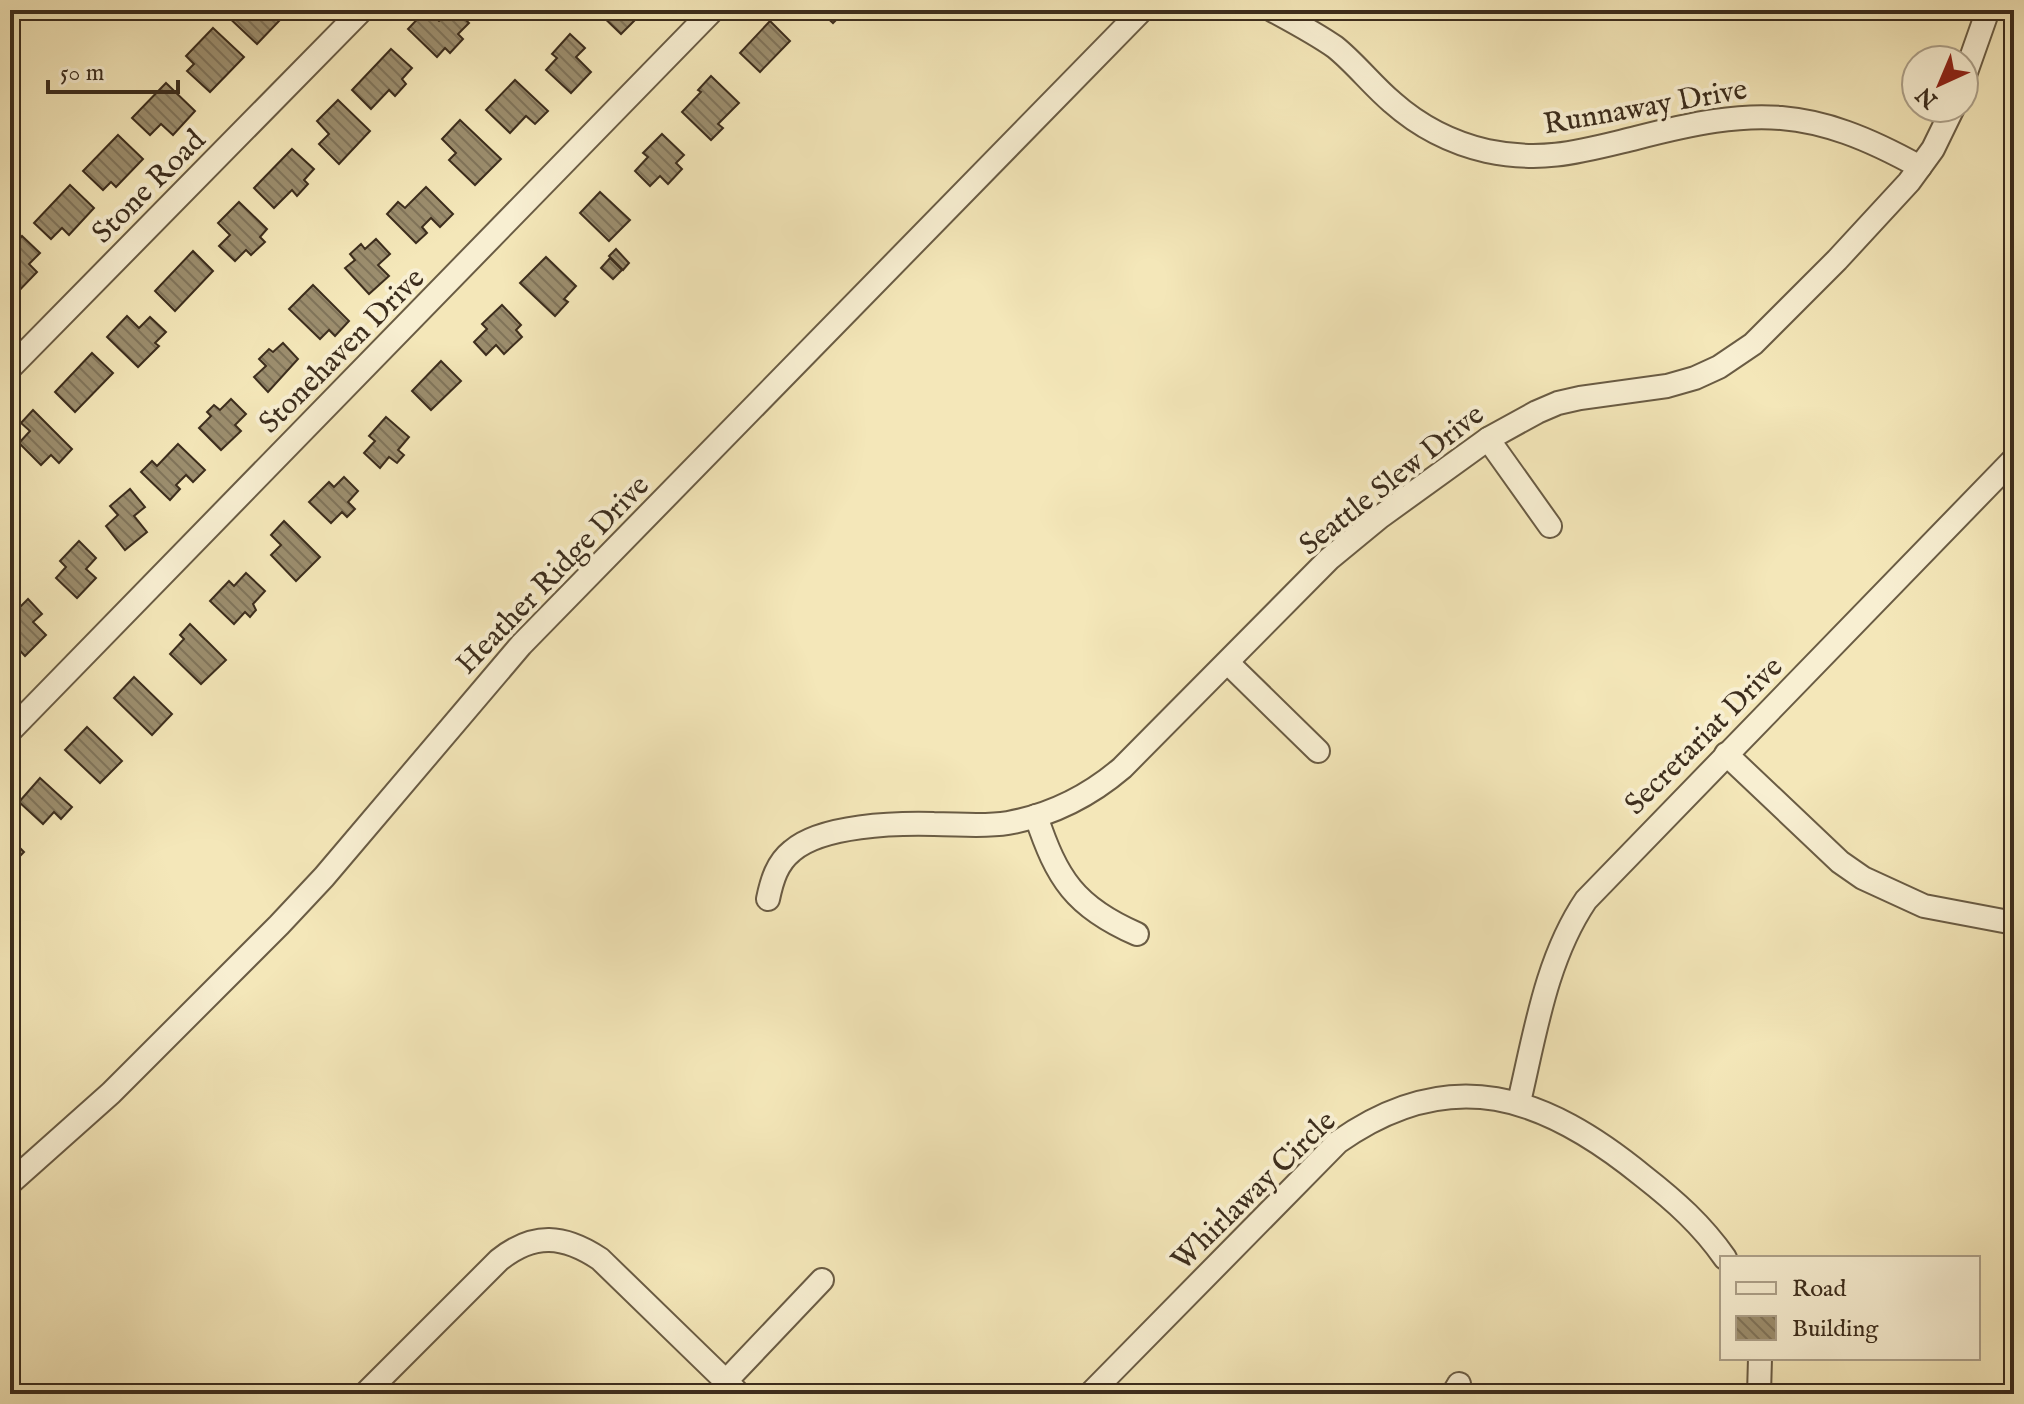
<svg xmlns="http://www.w3.org/2000/svg" width="2024" height="1404" font-family="'IM FELL English',serif">
<style>
.building{fill:url(#building-back-hatch);stroke:#3c2d1d;stroke-width:2}
.lines{fill:none;stroke-linecap:round;stroke-linejoin:round}
.minor-casing{stroke:#6a5c44;stroke-width:26}
.minor{stroke:#f8efd2;stroke-width:22}
.labels{text-anchor:middle;stroke-width:8;stroke-linejoin:round;paint-order:stroke}
.street-label{font-size:30px;fill:#3c2d1d;stroke:#f8efd2}
</style>
<defs>
<pattern id="building-back-hatch" width="6" height="6" patternUnits="userSpaceOnUse" patternTransform="scale(2)"><rect width="6" height="6" fill="#9c8e6e"/><path d="M-1 5l2 2M0 0l6 6M5-1l2 2" fill="none" stroke="#80745a"/></pattern>
</defs>
<rect width="100%" height="100%" fill="#f4e7b9"/>
<filter id="stains"><feTurbulence type="fractalNoise" baseFrequency=".0025" numOctaves="4"/><feColorMatrix values="0 0 0 0 .2 0 0 0 0 .09 0 0 0 0 .02 0 0 0 .5 -.17"/></filter>
<radialGradient id="worn" r=".72"><stop offset=".6" stop-color="#630" stop-opacity="0"/><stop offset="1" stop-color="#630" stop-opacity=".3"/></radialGradient>
<!-- building -->
<g class="building">
<path d="M10,10H28V17L10,16Z"/>
<path d="M227,10H274L281,19L257,44L224,13Z"/>
<path d="M426,10L439,21L450,10H455L469,23L458,34L463,39L450,53L445,48L437,57L408,29Z"/>
<path d="M596,10H645L621,34Z"/>
<path d="M819,10H846L833,23Z"/>
<path d="M770,21L790,41L760,72L740,53Z"/>
<path d="M213,28L244,57L210,92L187,71L194,64L186,56Z"/>
<path d="M570,34L585,48L576,57L591,72L571,93L546,70L557,58L552,54Z"/>
<path d="M391,49L412,68L402,79L406,84L395,96L389,90L371,109L352,90Z"/>
<path d="M711,76L739,103L718,124L723,128L711,140L682,112L701,92L698,90Z"/>
<path d="M515,80L548,111L535,124L526,116L510,133L486,110Z"/>
<path d="M166,83L195,111L173,135L161,124L150,135L132,118Z"/>
<path d="M338,100L370,131L339,164L319,144L329,134L317,121Z"/>
<path d="M460,120L501,159L475,185L449,160L456,153L442,139Z"/>
<path d="M662,134L684,155L676,163L682,169L668,184L660,176L650,186L635,171L648,157L643,153Z"/>
<path d="M118,135L143,159L116,187L111,182L103,190L83,171Z"/>
<path d="M292,149L314,169L304,180L308,184L297,196L292,190L274,208L254,188Z"/>
<path d="M70,185L94,208L69,235L62,228L51,239L34,223Z"/>
<path d="M426,187L453,214L440,227L431,218L422,227L427,233L416,243L387,214L398,202L405,208Z"/>
<path d="M600,192L630,220L609,241L580,213Z"/>
<path d="M239,202L267,229L260,237L265,242L251,255L246,250L235,261L219,246L230,235L218,223Z"/>
<path d="M22,236L40,253L29,264L37,272L13,297L10,295V248Z"/>
<path d="M376,239L390,254L378,265L389,276L369,294L345,268L355,260L350,254L361,244L365,249Z"/>
<path d="M616,249L629,263L623,270L609,256Z"/>
<path d="M193,251L213,271L175,311L155,291Z"/>
<path d="M546,257L576,286L564,299L568,302L555,316L520,283Z"/>
<path d="M610,258L622,270L613,279L601,268Z"/>
<path d="M313,285L349,321L335,336L329,330L320,339L289,309Z"/>
<path d="M502,305L521,325L516,330L522,337L504,354L496,345L486,355L474,342L487,329L482,324Z"/>
<path d="M127,316L139,328L150,317L166,332L155,343L159,346L138,367L107,337Z"/>
<path d="M283,343L298,359L268,392L254,377L266,366L259,359L269,349L273,352Z"/>
<path d="M92,353L113,373L75,412L55,392Z"/>
<path d="M441,361L461,381L431,410L412,391Z"/>
<path d="M231,399L246,414L235,425L241,431L221,450L199,428L211,416L207,412L214,405L220,410Z"/>
<path d="M33,410L72,449L59,463L51,455L41,465L19,443L30,431L21,423Z"/>
<path d="M386,417L409,437L398,450L404,455L397,463L389,457L380,468L364,453L375,441L369,436Z"/>
<path d="M178,444L205,470L193,482L186,475L176,485L180,489L170,500L141,472L152,461L157,466Z"/>
<path d="M344,477L358,491L348,502L355,509L347,517L342,512L331,523L309,502L329,482L334,487Z"/>
<path d="M130,489L145,507L134,516L147,532L125,550L106,526L118,515L110,506Z"/>
<path d="M284,521L320,557L296,581L271,555L281,545L271,535Z"/>
<path d="M79,541L96,558L86,569L96,578L77,598L56,578L66,567L60,561Z"/>
<path d="M246,573L265,591L253,604L256,610L250,617L245,612L234,624L210,601L229,581L234,586Z"/>
<path d="M28,599L42,614L33,622L46,635L25,656L10,640V606L12,605L17,610Z"/>
<path d="M190,624L226,660L201,684L170,654L184,639L180,635Z"/>
<path d="M134,677L172,714L152,735L114,698Z"/>
<path d="M87,727L122,761L100,783L65,750Z"/>
<path d="M40,778L72,807L61,819L54,812L43,824L19,802Z"/>
<path d="M10,838L24,852L13,863L10,860Z"/>
</g>
<g class="lines">
<!-- minor casing -->
<g class="minor-casing">
<g id="minor">
<path d="M1272,10C1294,22 1315,33 1335,47C1355,63 1372,85 1392,102C1419,126 1452,143 1487,151C1544,163 1582,151 1636,138C1755,107 1810,106 1920,167"/>
<path d="M1964,78L1988,10"/>
<path d="M10,368L362,10"/>
<path d="M1488,439L1550,526"/>
<path d="M1228,663L1318,751"/>
<path d="M10,731L713,10"/>
<path d="M1726,754L1840,862L1863,878L1924,906L2014,923"/>
<path d="M1036,816C1057,879 1075,907 1137,934"/>
<path d="M768,899C772,880 777,863 792,851C822,825 896,823 934,824C958,824 984,827 1008,823C1052,815 1088,797 1122,768L1329,559L1380,517L1488,439L1537,412L1558,403L1580,398L1667,386L1695,378L1719,367L1753,344L1837,260L1909,182L1933,149L1953,108"/>
<path d="M1519,1102C1535,1034 1546,959 1586,900L2014,459"/>
<path d="M10,1183L111,1093L279,925L324,877L521,645L1142,10"/>
<path d="M726,1381L822,1280"/>
<path d="M365,1394L499,1260C534,1232 564,1235 600,1259L739,1394"/>
<path d="M1090,1394L1338,1142C1451,1062 1545,1096 1643,1176C1675,1201 1702,1225 1725,1258"/>
<path d="M1453,1394L1459,1384"/>
<path d="M1759,1394L1760,1358"/>
</g>
</g>
<!-- minor -->
<use href="#minor" class="minor"/>
</g>
<g class="labels">
<!-- street labels -->
<g class="street-label">
<text transform="translate(1645 106) rotate(-10)" y="10">Runnaway Drive</text>
<text transform="translate(148 186) rotate(-45)" y="10">Stone Road</text>
<text transform="translate(341 350) rotate(-45)" y="10">Stonehaven Drive</text>
<text transform="translate(1391 479) rotate(-38)" y="10">Seattle Slew Drive</text>
<text transform="translate(552 574) rotate(-46)" y="10">Heather Ridge Drive</text>
<text transform="translate(1703 735) rotate(-45)" y="10">Secretariat Drive</text>
<text transform="translate(1253 1190) rotate(-44)" y="10">Whirlaway Circle</text>
</g>
</g>
<!-- margin -->
<rect width="2024" height="1404" fill="none" stroke="#f4e7b9" stroke-width="40"/>
<rect x="12" y="12" width="2000" height="1380" fill="none" stroke="#3c2d1d" stroke-width="4"/>
<rect x="20" y="20" width="1984" height="1364" fill="none" stroke="#3c2d1d" stroke-width="2"/>
<!-- legend -->
<rect x="1720" y="1256" width="260" height="104" fill="#f8efd2" stroke="#ada18a" stroke-width="2"/>
<rect x="1736" y="1282" width="40" height="12" fill="#f8efd2" stroke="#ada18a" stroke-width="2"/>
<text x="1792" y="1296" font-size="24" fill="#3c2d1d">Road</text>
<rect x="1736" y="1316" width="40" height="24" fill="url(#building-back-hatch)" stroke="#ada18a" stroke-width="2"/>
<text x="1792" y="1336" font-size="24" fill="#3c2d1d">Building</text>
<!-- north arrow -->
<g transform="translate(1940 84) rotate(224)"><circle r="38" fill="#f8efd2" stroke="#ada18a" stroke-width="2"/>
<path d="M0-6L14 30L0 20L-14 30Z" fill="#8f2418"/>
<text y="-12" font-size="22" font-weight="bold" text-anchor="middle" fill="#3c2d1d">N</text>
</g>
<!-- scale -->
<path d="M48 80v12h130v-12" fill="none" stroke="#3c2d1d" stroke-width="4"/>
<text x="60" y="80" font-size="24" fill="#3c2d1d" stroke="#f8efd2" stroke-width="6" paint-order="stroke">50 m</text>
<rect width="100%" height="100%" filter="url(#stains)"/>
<rect width="100%" height="100%" fill="url(#worn)"/>
</svg>
